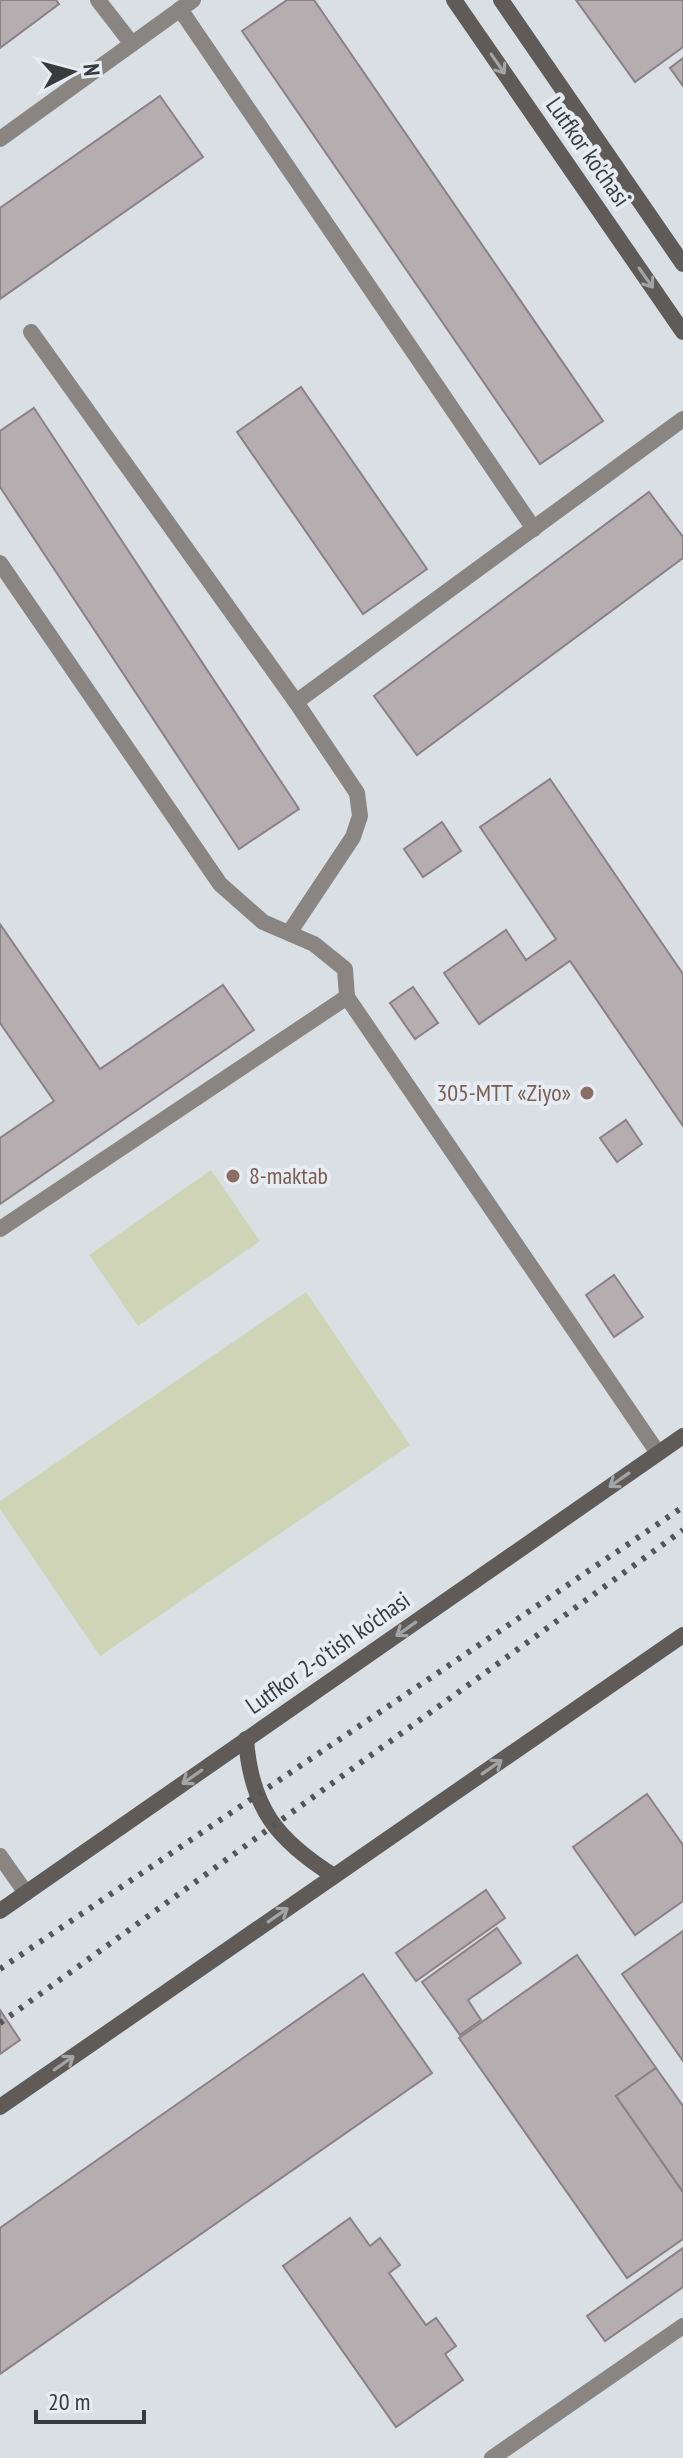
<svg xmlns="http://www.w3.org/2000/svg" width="683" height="2458" font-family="'PT Sans Narrow',sans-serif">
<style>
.green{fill:#cfd4b7}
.building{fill:#b5adaf;stroke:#8a8284;stroke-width:2}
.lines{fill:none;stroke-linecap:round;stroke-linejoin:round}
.service{stroke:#888583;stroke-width:16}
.secondary{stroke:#5f5b59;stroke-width:16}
.rail{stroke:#535558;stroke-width:6;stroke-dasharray:4 8;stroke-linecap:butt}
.oneway{stroke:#a3a4a6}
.education-dot{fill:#8d6e63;stroke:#e7ecf2;stroke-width:3}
.labels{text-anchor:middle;stroke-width:8;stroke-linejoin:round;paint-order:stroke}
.street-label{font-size:24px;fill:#393b3d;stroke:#e7ecf2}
.education-label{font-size:24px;fill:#785e54;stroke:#e7ecf2;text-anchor:end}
</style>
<rect width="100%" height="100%" fill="#dadfe4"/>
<!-- green -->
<g class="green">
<path d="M211,1170L260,1241L138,1326L89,1255Z"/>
<path d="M306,1292L410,1445L100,1656L0,1509V1501Z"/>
</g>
<!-- building -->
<g class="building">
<path d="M0,0H56L59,4L0,48Z"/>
<path d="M287,0H314L603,421L540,464L242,31Z"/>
<path d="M576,0H683V47L635,82Z"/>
<path d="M683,58V86L670,68Z"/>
<path d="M160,96L203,157L0,299V208Z"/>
<path d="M301,387L427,569L363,614L237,432Z"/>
<path d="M34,408L299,809L239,849L0,487V431Z"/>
<path d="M649,492L683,537V558L417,755L374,696Z"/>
<path d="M550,779L683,974V1126L570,961L479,1024L444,973L506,930L526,960L556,939L480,827Z"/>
<path d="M442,822L461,851L423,877L404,849Z"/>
<path d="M0,924L100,1069L223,985L254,1030L0,1204V1138L54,1101L0,1023Z"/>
<path d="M413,987L438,1023L415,1039L390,1003Z"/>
<path d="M626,1120L642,1144L617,1162L600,1138Z"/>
<path d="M614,1275L643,1317L614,1337L586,1295Z"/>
<path d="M647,1794L683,1845V1901L635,1935L573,1847Z"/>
<path d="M486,1890L505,1918L416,1981L396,1953Z"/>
<path d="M497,1928L521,1963L468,2000L481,2020L460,2035L422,1982Z"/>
<path d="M683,1931V2061L622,1974Z"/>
<path d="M577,1955L656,2068L616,2096L683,2192V2239L627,2278L459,2038Z"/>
<path d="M363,1974L432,2073L0,2374V2228Z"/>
<path d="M0,2010L20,2040L0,2054Z"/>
<path d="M656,2068L683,2106V2192L616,2096Z"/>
<path d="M350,2218L370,2246L380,2238L400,2265L389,2273L426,2325L436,2318L456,2346L445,2354L463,2380L396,2427L283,2266Z"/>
<path d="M683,2248V2287L605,2341L587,2316Z"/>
</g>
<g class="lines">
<!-- service -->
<g class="service">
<path d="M98,0L132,44"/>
<path d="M180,9L534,529"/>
<path d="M0,139L193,0"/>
<path d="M31,332L296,702L357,793L360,816L353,837L289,933"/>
<path d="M0,563L220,884L263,922L314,944L345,969L347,997L658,1453"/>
<path d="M296,702L683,419"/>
<path d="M0,1229L347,997"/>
<path d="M0,1856L26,1893"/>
<path d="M492,2458L683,2326"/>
</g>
<!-- secondary -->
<g class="secondary">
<path d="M454,0L683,332"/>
<path d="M501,0L683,264"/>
<path d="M246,1739C251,1808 277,1840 334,1876"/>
<path d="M0,1911L683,1436"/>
<path d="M0,2107L683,1635"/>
</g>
<!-- rail -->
<g class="rail">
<path d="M0,1969L683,1507"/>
<path d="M0,2023L683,1530"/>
</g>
</g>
<!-- one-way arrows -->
<defs><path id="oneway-shaft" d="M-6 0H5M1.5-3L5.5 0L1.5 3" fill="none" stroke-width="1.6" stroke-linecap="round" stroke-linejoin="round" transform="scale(2)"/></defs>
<g class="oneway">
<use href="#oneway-shaft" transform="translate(498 64) rotate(55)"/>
<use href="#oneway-shaft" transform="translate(646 278) rotate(55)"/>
<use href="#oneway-shaft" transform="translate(619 1480) rotate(145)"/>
<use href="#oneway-shaft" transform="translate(406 1629) rotate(145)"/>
<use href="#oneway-shaft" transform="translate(492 1767) rotate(-35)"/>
<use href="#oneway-shaft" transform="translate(192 1777) rotate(145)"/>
<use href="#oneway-shaft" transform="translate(278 1915) rotate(-35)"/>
<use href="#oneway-shaft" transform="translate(64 2063) rotate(-35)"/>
</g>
<!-- markers -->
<g class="education-dot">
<circle cx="587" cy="1093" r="8"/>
<circle cx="233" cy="1176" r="8"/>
</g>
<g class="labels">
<!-- street labels -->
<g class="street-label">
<text transform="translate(588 152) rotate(55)" y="8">Lutfkor ko'chasi</text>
<text transform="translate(328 1653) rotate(-35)" y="8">Lutfkor 2-o'tish ko'chasi</text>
</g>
<!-- education labels -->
<g class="education-label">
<text x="571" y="1101">305-MTT «Ziyo»</text>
<text x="249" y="1184" text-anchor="start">8-maktab</text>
</g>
</g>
<!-- north arrow -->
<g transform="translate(72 72) rotate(84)" stroke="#e7ecf2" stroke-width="6" paint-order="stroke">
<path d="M0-6L14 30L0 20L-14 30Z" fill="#393b3d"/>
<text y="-12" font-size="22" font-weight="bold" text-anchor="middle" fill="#393b3d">N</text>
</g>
<!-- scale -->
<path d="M36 2410v12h108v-12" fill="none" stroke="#393b3d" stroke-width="4"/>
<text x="48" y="2410" font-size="24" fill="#393b3d" stroke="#e7ecf2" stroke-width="6" paint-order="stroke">20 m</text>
</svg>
